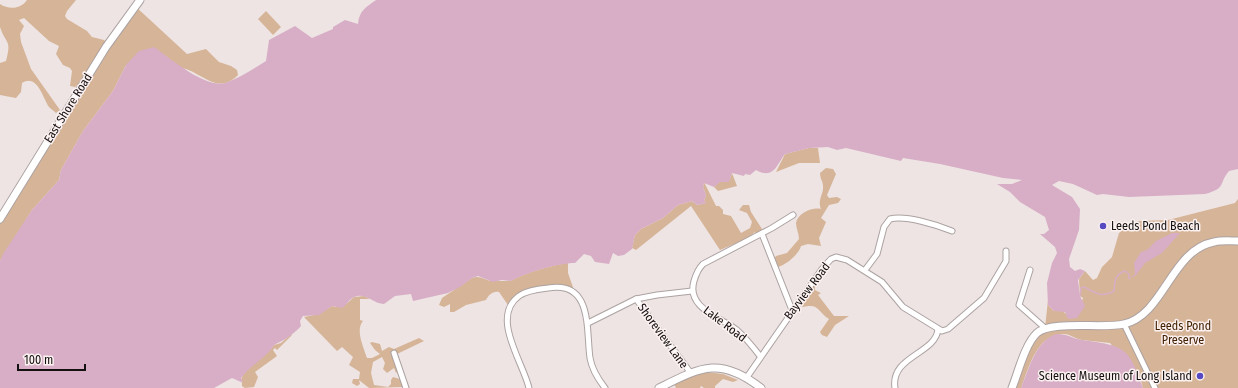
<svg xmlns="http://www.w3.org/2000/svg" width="1238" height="388" font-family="'Fira Sans Condensed',sans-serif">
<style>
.green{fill:#d6b497}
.water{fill:#d7aec6}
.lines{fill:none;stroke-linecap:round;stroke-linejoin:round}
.stream{stroke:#d7aec6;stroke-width:1.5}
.minor-casing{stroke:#aca2a2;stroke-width:7}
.secondary-casing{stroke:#aca2a2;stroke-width:9}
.minor{stroke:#fff;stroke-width:5}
.secondary{stroke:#fff;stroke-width:7}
.poi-dot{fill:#554ac2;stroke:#fcf1f1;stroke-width:1.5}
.labels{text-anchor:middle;stroke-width:3;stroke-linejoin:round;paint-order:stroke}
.street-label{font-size:12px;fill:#13100f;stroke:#fcf1f1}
.poi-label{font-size:12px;fill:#13100f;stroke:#fcf1f1;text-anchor:start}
.park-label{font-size:12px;fill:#412100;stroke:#fcf1f1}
</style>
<rect width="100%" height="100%" fill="#eee4e3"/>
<!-- green -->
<g class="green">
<path d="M27,0H76L67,11L65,16L67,19L87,31L92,37L104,40L106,42L81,82L75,87L70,86L72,71L70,68L63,65L56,54L59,46L49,41L24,18L19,20L24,26L20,34L21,42L31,69L60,110L56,113C54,111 51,109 49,107C43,98 37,73 22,83L21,92L16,98L0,95V63L6,61C12,39 6,45 0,27C0,21 0,11 0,4C9,10 21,9 27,0Z"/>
<path d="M135,6L187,54L206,49L219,62L231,66L237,70L238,75C217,96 202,72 182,68C164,64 144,66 126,65L113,91L83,131L61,170L59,180L32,210L0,261V219Z"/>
<path d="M266,11L281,27L273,35L258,19Z"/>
<path d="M809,148H818L820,163H799L776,172L785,154Z"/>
<path d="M826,168L833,169L836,174L827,195L829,198L837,197L841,199L838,203L829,205L821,218L826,222L819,238L821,246L808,244L801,246C799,254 786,265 778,267L774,259L776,256L787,253L799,239C799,234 796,228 796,223C798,213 812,207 821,209C817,200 824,194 823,186C823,181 820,179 820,173Z"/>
<path d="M732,173L737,186L718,191L714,187L719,182L730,179Z"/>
<path d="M704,182L716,206H719L723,210V214L731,216L741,233L750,228L752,222L747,213L739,210L743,205H749L751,212L762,229L764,230L756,234L755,232L748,238L720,250L691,206L636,250L632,248L635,235L641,229L663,218L678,205L692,201L697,205L706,203L704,201L706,195L703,187Z"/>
<path d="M1238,199V388H1143L1141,381L1110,343C1101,342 1091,341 1082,340C1076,339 1070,334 1064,334C1037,334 1029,367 1021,388H1012L1027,350L1045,328L1048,300V305L1054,311H1063L1068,316H1077L1083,298L1080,296L1079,279L1085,271L1093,280L1097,278L1102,267L1112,257L1119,233L1131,224L1139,221L1168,220L1235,203Z"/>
<path d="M568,263V273L575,293L569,288L535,290L508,305L499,292C492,291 489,295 486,300L466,305L454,312H450V304L444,307L439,305L442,298L472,278C480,275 484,280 491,281C497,281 504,281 511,281C524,273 553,265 568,263Z"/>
<path d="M815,284V290L821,293L818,295L834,316H849L835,325L827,337L822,335L820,332L829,319C817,311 819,303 803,307L800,305Z"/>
<path d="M364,296L370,299H360V320L363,321C355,330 364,348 367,358H372L380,354L375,350L370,343L372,342L380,344L382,351L389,347L394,349L419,338L424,341L397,354L398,371L396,373L394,368L387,373L383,369L385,363L382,357L373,362L371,373L374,385L388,387L391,384V380L393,377L403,380L405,386L402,387L369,388L359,380L360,384L357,386L352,383L353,379H359L360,372L349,365L353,357L342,347L337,351L304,317L319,314L332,306C343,309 346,304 354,297Z"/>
<path d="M290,335H292L277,350L275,348L273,350L277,356L255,372L258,377L254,387L245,388L242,386C242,382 241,380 242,377C245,368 267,356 274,345L281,343Z"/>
<path d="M706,372L723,374L738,380L733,382L723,379L715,386V388H704L701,386L700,388H676L674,384L691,375Z"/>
</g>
<!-- water -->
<g class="water">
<path d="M376,0H1238V169L1229,171C1218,184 1227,188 1205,194L1129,197L1103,194L1097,195L1073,184L1059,181L1052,185L1072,197L1080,209L1079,230L1069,259L1070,267L1075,271L1080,269L1085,271L1078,280L1080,296L1085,306L1077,318L1068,319L1065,312L1054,311L1048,305L1047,283L1052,263L1057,253L1055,247L1040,234H1044L1049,230L1045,217L1020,202L1010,192L997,184H1012L1022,180L1003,178L940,164L903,158L901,161L846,148L837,150L828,147L809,148L785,154C777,164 774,180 756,170L750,175L745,174L744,176L732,173L729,182H720L714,187L704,183L703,187L706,195L704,201L707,203L697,205L692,201L678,205L663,218L641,229L635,235L632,249L624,255L618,256L613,253L609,264L595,262L591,256L584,254L575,263C558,263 525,273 511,281L502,280L493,282L478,276L472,278L460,287L448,293L413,301L411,294L395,296L384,304C373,304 366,292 354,297C349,299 347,305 342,308L332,306L319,315L303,316L300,321L301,326C293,335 284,340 274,345C266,358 251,365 241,378L243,381L241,382L232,378L214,388H0V261L3,254L32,210L59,180L61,170L83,131L113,91L126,65L139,51L154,47C170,58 204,88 225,83C240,78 253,69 266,61L269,40L295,26L312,38L333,29V27L345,20L358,24C359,11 366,7 376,0Z"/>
<path d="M1172,233H1180L1162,253L1145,263L1136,275L1129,279L1135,274L1134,263L1141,252L1147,250L1156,241Z"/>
<path d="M1056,334C1068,334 1071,338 1082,340C1124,346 1129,346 1143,388H1021C1029,369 1035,342 1056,334Z"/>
</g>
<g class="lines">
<!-- stream -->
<path class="stream" d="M1080,296L1081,288L1084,287C1096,293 1101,298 1114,291C1115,281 1114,275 1125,271L1129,274V279"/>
<!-- minor casing -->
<g class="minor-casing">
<g id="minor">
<path d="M762,234L792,310"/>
<path d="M865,270L877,254L884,227L890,219C906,215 937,225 952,231"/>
<path d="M1030,270L1019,305L1045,328"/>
<path d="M636,299L690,372"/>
<path d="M588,323L636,299L657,295L692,291"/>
<path d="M1124,324L1155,388"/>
<path d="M394,353L406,388"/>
<path d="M760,356C753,347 746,338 737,330C720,317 686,308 694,281C696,274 698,269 703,264L772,228L793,215"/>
<path d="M747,377L822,269L831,259L836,257L847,260L882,282L903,307L942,331L948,329L984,298L1006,261V251"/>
<path d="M529,388C523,362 490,317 519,296C527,290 539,289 548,288C593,280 586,330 590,358C592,370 598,379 605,388"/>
<path d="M895,388C890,356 936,354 938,329"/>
</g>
</g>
<!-- secondary casing -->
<g class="secondary-casing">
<g id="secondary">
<path d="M0,219L106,47L140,0"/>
<path d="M659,388C701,367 720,356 761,388"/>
<path d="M1012,388C1018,373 1025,344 1037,333C1051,320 1104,329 1124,324C1164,315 1171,250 1214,242C1222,240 1230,241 1238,241"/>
</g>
</g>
<!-- minor -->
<use href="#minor" class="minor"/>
<!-- secondary -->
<use href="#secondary" class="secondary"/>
</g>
<!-- markers -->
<g class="poi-dot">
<circle cx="1103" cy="226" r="4"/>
<circle cx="1200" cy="376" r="4"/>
</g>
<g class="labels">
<!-- street labels -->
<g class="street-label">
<text transform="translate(68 108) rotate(-58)" y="4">East Shore Road</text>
<text transform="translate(807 291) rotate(-53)" y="4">Bayview Road</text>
<text transform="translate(725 324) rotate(37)" y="4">Lake Road</text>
<text transform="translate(663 336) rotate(54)" y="4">Shoreview Lane</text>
</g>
<!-- poi labels -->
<g class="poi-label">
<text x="1111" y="230">Leeds Pond Beach</text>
<text x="1192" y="380" text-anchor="end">Science Museum of Long Island</text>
</g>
<!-- park labels -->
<g class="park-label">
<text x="1183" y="330">Leeds Pond<tspan x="1183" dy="14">Preserve</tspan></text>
</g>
</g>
<!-- scale -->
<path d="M18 364v6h67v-6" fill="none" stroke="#13100f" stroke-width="2"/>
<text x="24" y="364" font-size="12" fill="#13100f" stroke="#fcf1f1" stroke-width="3" paint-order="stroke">100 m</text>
</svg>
